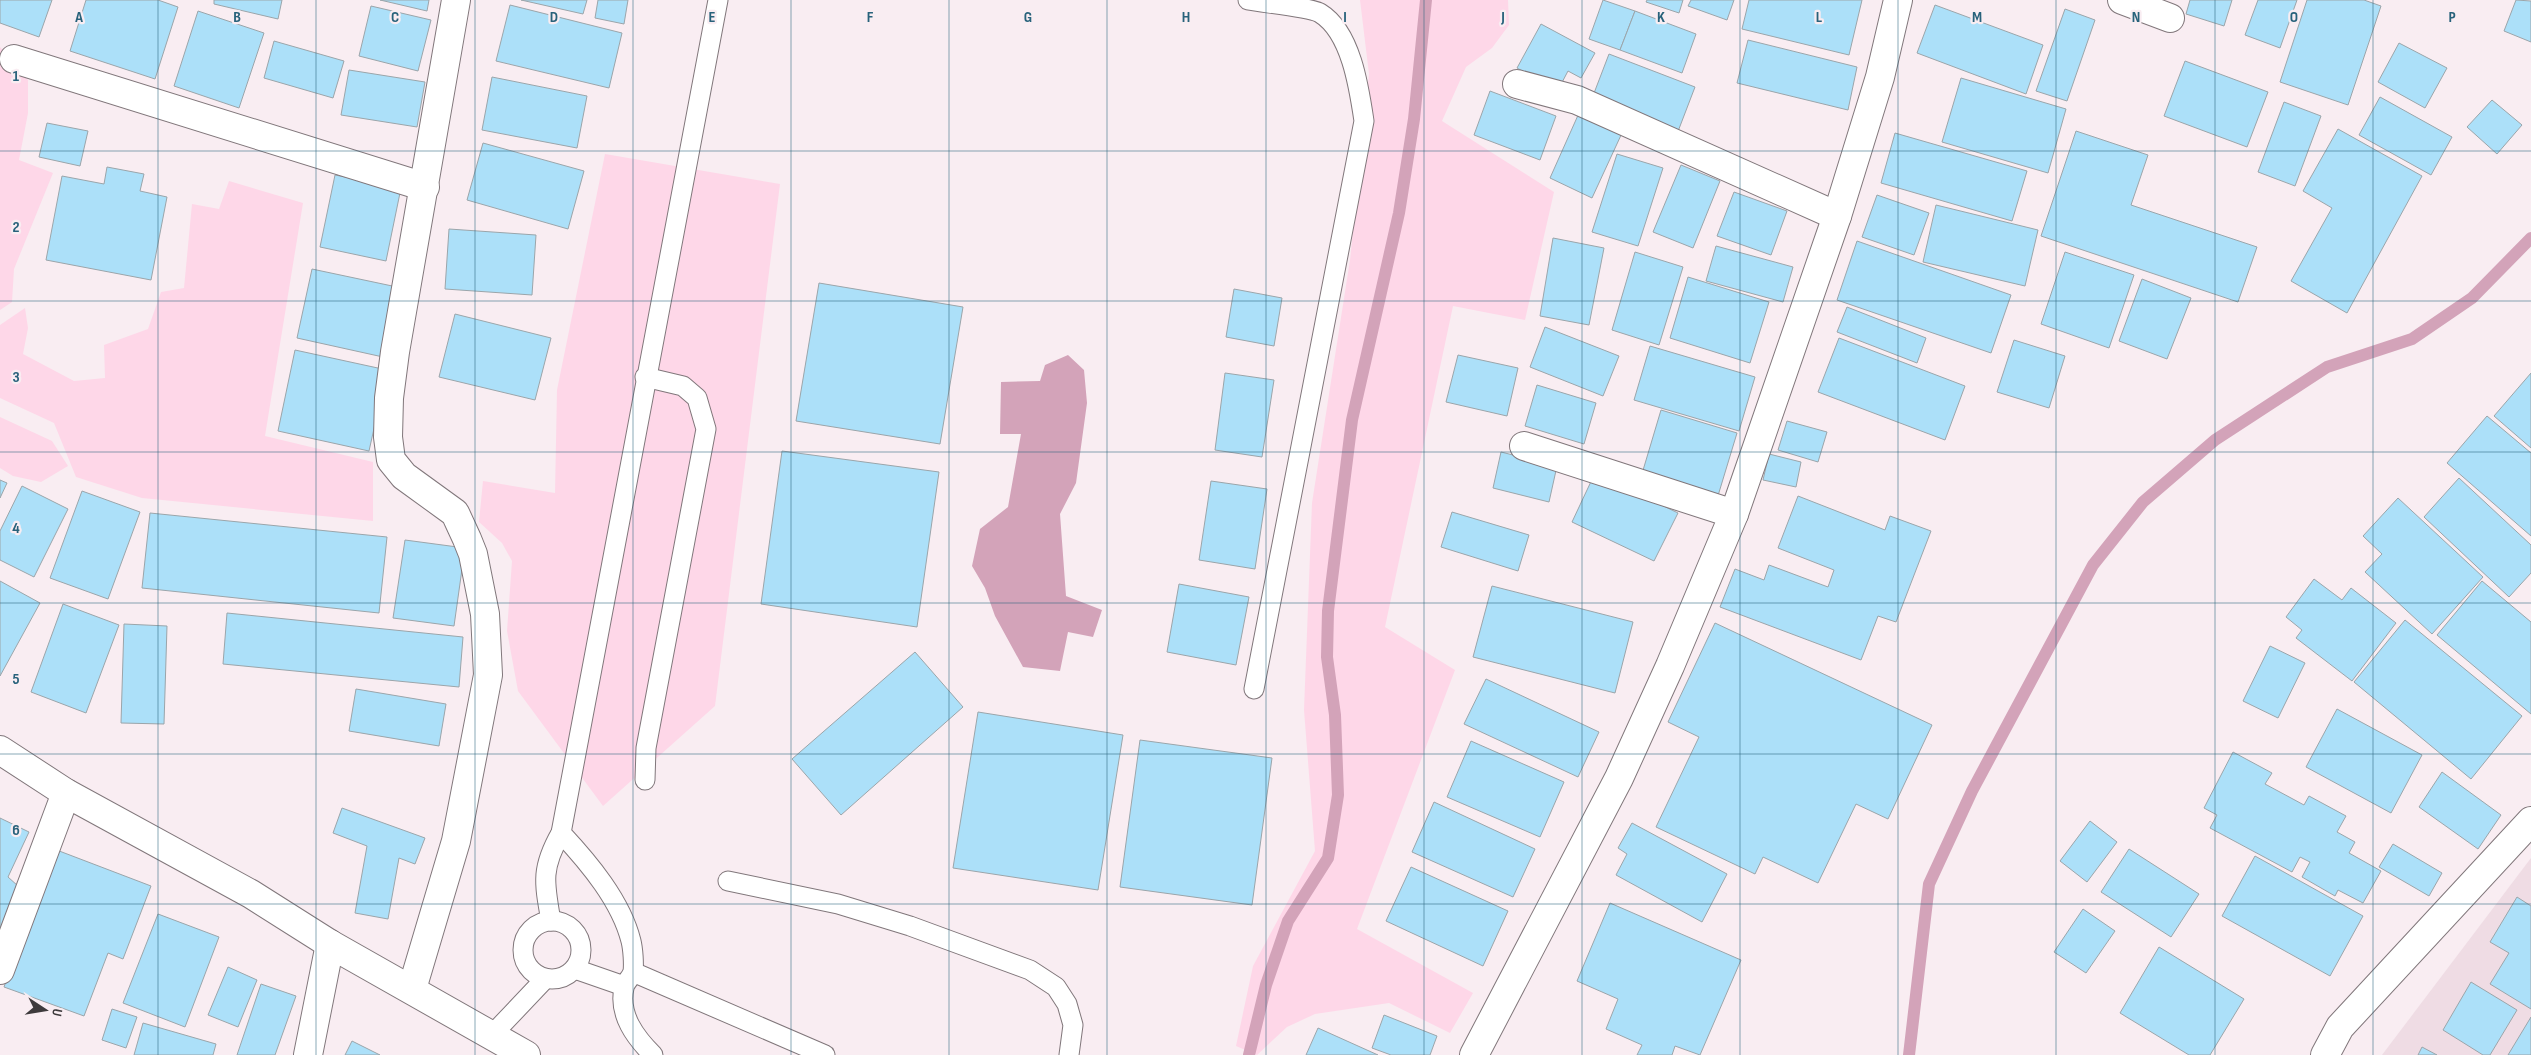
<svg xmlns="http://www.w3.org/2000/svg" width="2531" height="1055" font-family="'Sofia Sans Condensed',sans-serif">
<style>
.built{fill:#efdce4}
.green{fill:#fed7e8}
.water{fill:#d3a3b9}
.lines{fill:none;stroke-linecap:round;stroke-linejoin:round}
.stream{stroke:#d3a3b9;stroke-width:12}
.building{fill:#ace0f9;stroke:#9ba5aa}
.service-casing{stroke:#81777b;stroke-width:21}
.minor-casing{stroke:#81777b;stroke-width:30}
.tertiary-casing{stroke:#81777b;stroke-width:30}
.service{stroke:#fff;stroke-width:19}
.minor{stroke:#fff;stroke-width:28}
.tertiary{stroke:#fff;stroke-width:28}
.grid{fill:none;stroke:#28627b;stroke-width:1;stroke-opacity:0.55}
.grid-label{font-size:16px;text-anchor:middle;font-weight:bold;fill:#28627b;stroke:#f9edf2;stroke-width:4.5;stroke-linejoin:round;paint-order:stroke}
</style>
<rect width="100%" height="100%" fill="#f9edf2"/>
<!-- built -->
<path class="built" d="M2531,858V1055H2382Z"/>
<!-- green -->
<g class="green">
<path d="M1360,0H1508L1509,25L1492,48L1466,67L1442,121L1554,192L1525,320L1453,306L1385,627L1455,670L1357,929L1473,993L1450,1033L1389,1003L1315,1014L1287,1027L1257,1055L1236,1046L1253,966L1315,851L1304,710L1312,503L1350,260L1369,74Z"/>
<path d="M0,47L28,80V113L19,160L53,173L14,269L12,302L0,310Z"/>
<path d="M605,154L780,184L715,706L603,806L518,691L507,631L512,561L502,543L479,522L483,481L555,493L557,390Z"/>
<path d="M229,181L303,203L265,436L373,462V521L142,498L76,477L54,423L0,398V325L25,308L28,328L23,354L74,381L105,378L104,345L148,329L161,292L184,288L192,204L219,209Z"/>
<path d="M0,417L52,441L68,466L41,482L13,476L0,468Z"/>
</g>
<!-- water -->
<path class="water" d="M1068,355L1084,370L1087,403L1076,483L1060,514L1066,596L1102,610L1093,637L1068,632L1060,671L1023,667L995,616L985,588L972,566L980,529L1008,507L1021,434H1000L1001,382L1040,381L1045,365Z"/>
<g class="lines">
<!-- stream -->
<g class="stream">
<path d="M1249,1055L1266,985L1288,921L1328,858L1338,795L1335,715L1327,657L1328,611L1352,420L1399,213L1414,119L1426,0"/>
<path d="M1909,1055L1929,884L1972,791L2093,565L2143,502L2215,440L2327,367L2412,339L2472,298L2531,238"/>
</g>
</g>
<!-- building -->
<g class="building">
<path d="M0,0H52L39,37L0,23Z"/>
<path d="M86,0H158L178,7L155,79L70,51Z"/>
<path d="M214,0H282L278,19L214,4Z"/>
<path d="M380,0H429L427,11Z"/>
<path d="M521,0H587L583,14Z"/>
<path d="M598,0H628L624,24L595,18Z"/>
<path d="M1603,0L1635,11L1620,50L1589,39Z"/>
<path d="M1647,0H1683L1679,13L1646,2Z"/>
<path d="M1691,0H1734L1727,20L1688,6Z"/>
<path d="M1749,0H1862L1849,55L1742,29Z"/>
<path d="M2190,0H2232L2224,26L2186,14Z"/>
<path d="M2258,0H2297L2280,48L2245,35Z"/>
<path d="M2307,0H2364L2381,6L2348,105L2280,82Z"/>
<path d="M2516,0L2531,1V42L2504,31Z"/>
<path d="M510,5L622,33L609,88L496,61Z"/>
<path d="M1935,5L2043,45L2026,94L1917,53Z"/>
<path d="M371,6L431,20L418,71L359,56Z"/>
<path d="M2065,9L2095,20L2067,101L2036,91Z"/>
<path d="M198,11L264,33L239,108L174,86Z"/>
<path d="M1635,11L1696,34L1682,73L1620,50Z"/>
<path d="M1541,24L1595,53L1581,78L1568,71L1558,90L1517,68Z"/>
<path d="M1748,40L1857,67L1848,110L1737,83Z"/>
<path d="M274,41L344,61L333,98L264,78Z"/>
<path d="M2399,43L2447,68L2425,108L2378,82Z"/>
<path d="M1609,54L1695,87L1677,134L1591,101Z"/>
<path d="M2185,61L2268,92L2247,147L2164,116Z"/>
<path d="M349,70L425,82L417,127L341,115Z"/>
<path d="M492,77L587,96L577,148L482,130Z"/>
<path d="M1961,78L2066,109L2048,173L1942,142Z"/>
<path d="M1490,91L1556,116L1540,160L1474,135Z"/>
<path d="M2380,97L2452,137L2431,175L2359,135Z"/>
<path d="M2492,100L2522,125L2497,154L2467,127Z"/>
<path d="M2284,102L2321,116L2295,186L2258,172Z"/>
<path d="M1579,113L1622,133L1592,198L1550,178Z"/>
<path d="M47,123L88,131L80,166L39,157Z"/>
<path d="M2338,129L2422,176L2347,313L2291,281L2332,208L2303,191Z"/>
<path d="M2076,131L2148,155L2131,205L2257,247L2238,302L2041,236Z"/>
<path d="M1895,133L2027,171L2012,221L1881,183Z"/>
<path d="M483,143L584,171L568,229L467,200Z"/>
<path d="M1617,154L1663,168L1638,246L1592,232Z"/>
<path d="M1681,165L1720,181L1693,248L1653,232Z"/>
<path d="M107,167L144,174L140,191L167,197L151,280L46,260L62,176L104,184Z"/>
<path d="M335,175L401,188L386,261L320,247Z"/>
<path d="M1734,192L1787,211L1771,255L1717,236Z"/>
<path d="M1877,195L1929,213L1914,255L1862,237Z"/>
<path d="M1936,205L2038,230L2025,286L1923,262Z"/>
<path d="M449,229L536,235L532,295L445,289Z"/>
<path d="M1553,238L1604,248L1589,325L1540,316Z"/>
<path d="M1857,241L2011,295L1991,353L1837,300Z"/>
<path d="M1716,246L1793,267L1783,302L1706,281Z"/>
<path d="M1635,252L1683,267L1659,345L1612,330Z"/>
<path d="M2065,252L2134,275L2109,348L2041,324Z"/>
<path d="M312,269L397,287L383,357L297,338Z"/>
<path d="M1688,277L1769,302L1750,363L1670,338Z"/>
<path d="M2142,279L2191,298L2167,359L2119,341Z"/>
<path d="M819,283L963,307L940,444L796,421Z"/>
<path d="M1234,289L1282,298L1274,346L1226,337Z"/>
<path d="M1847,307L1926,338L1917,363L1837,332Z"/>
<path d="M455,314L551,338L535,400L439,377Z"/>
<path d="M1545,327L1619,356L1603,396L1530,367Z"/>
<path d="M1839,338L1965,386L1945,440L1818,392Z"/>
<path d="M2014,340L2065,356L2049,408L1997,392Z"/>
<path d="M1650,346L1755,377L1739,431L1634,400Z"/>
<path d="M295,350L387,370L369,451L278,431Z"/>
<path d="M1458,355L1518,368L1507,416L1446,402Z"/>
<path d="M1225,373L1274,380L1262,457L1215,450Z"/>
<path d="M2531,373V448L2494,416Z"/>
<path d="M1537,385L1596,403L1584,444L1525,426Z"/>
<path d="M1661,410L1737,433L1717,499L1641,477Z"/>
<path d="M2487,416L2531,453V536L2447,463Z"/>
<path d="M1787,421L1827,432L1818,462L1778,450Z"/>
<path d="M782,451L939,472L917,627L761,604Z"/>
<path d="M1501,452L1557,466L1549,502L1493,488Z"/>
<path d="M1769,454L1801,462L1796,487L1763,480Z"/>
<path d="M1595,473L1678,513L1654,561L1572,522Z"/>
<path d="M2459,478L2531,545V573L2509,597L2424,517Z"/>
<path d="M0,480L7,483L0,498Z"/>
<path d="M1211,481L1267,489L1255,569L1199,560Z"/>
<path d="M22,486L68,509L34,577L0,560V531Z"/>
<path d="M82,491L140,512L108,599L50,578Z"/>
<path d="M1798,496L1885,530L1890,516L1931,531L1896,622L1878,616L1861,660L1720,607L1735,569L1764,580L1769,565L1828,587L1834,570L1778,548Z"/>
<path d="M2398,498L2483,577L2432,634L2365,572L2382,554L2363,536Z"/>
<path d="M1452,512L1529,535L1518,571L1441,547Z"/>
<path d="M150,513L387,537L379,613L142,588Z"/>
<path d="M405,540L465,548L454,626L393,618Z"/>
<path d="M2314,579L2342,600L2351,588L2396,623L2352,681L2296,638L2302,630L2286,617Z"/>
<path d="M0,581L40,603L0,676Z"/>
<path d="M2482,581L2531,622V714L2437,635Z"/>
<path d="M1179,584L1249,597L1236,665L1167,652Z"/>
<path d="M1492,586L1633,622L1615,693L1473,657Z"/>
<path d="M63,604L119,625L86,713L31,692Z"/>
<path d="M227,613L463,637L459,687L223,664Z"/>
<path d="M2405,620L2522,716L2471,779L2354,682Z"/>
<path d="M1715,623L1932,725L1888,819L1856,804L1818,883L1763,857L1755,874L1656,827L1699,737L1668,722Z"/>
<path d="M124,624L167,626L164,724L121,723Z"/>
<path d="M2270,646L2305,663L2278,718L2243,701Z"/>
<path d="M915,652L963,707L841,815L792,759Z"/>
<path d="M1486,679L1599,732L1578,777L1464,724Z"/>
<path d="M356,689L446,704L439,746L349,731Z"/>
<path d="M2337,709L2422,755L2391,813L2306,767Z"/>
<path d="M978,712L1123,735L1098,890L953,868Z"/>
<path d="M1140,740L1272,758L1252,905L1120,887Z"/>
<path d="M1471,741L1564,782L1540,837L1447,797Z"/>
<path d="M2233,752L2272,773L2265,784L2304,805L2309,796L2346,816L2337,832L2355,842L2349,853L2381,871L2363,903L2338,890L2335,896L2302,877L2310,862L2300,857L2292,872L2210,828L2217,815L2204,808Z"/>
<path d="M2442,772L2501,815L2478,849L2419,807Z"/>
<path d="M1434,802L1535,849L1513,897L1412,852Z"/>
<path d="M342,808L425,838L415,864L399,858L388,919L355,913L367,846L333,833Z"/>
<path d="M0,818L29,832L8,877L18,886L0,937Z"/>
<path d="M2090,821L2117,842L2087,882L2060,861Z"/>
<path d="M1632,823L1727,874L1702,922L1616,875L1627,854L1618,848Z"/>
<path d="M2393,844L2442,873L2429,896L2379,867Z"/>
<path d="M54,849L151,886L123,959L108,953L84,1016L4,987Z"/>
<path d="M2129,849L2199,894L2171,937L2101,892Z"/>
<path d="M2255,856L2363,916L2330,976L2222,916Z"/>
<path d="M1411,867L1508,911L1483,966L1386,921Z"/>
<path d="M2517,897L2531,906V1009L2490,984L2509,953L2490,942Z"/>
<path d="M1610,903L1741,960L1700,1055L1675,1046L1672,1055H1637L1642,1045L1606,1029L1618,999L1577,981Z"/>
<path d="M2083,909L2115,931L2086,973L2054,952Z"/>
<path d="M158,914L219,937L185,1027L123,1003Z"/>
<path d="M2159,947L2244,999L2210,1055H2189L2120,1013Z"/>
<path d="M228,967L257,980L238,1027L208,1015Z"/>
<path d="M2471,982L2517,1010L2490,1055H2483L2443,1030Z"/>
<path d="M261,984L296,996L275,1055H237Z"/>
<path d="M112,1009L137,1017L126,1048L102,1040Z"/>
<path d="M1384,1015L1437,1036L1430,1055H1391L1372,1048Z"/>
<path d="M2531,1017V1055H2508Z"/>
<path d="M143,1023L216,1044L213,1055H134Z"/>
<path d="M1318,1028L1378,1055H1306Z"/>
<path d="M352,1041L380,1055H345Z"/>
<path d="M2422,1047L2437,1055H2418Z"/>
</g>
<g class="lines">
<!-- service casing -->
<g class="service-casing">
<g id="service">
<path d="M1248,0C1263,3 1309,7 1320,13C1351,32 1359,87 1364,121L1254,689"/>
<path d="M645,377L683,386L697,398L706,429L646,748L645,780"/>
<path d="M728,881L838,904L910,926L1030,970L1056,987L1067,1004L1073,1025L1069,1055"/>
<path d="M551,921C544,882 541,868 561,833"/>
<circle cx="552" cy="950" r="29"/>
<path d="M575,969L624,986"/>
<path d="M633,972L825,1055"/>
<path d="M491,1036L545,979"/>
<path d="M653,1055C636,1038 618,1015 624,988C625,982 631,978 633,972C634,964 633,949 631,941C621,901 589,863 561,833L718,0"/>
</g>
</g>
<!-- minor casing -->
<g class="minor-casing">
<g id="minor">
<path d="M2122,0L2170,18"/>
<path d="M14,59L425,187"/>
<path d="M1517,84L1577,100L1837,216"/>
<path d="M1524,446L1734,514"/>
<path d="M0,970L66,793"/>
<path d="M412,989L456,841L488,675L485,614L473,554L467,539L455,513L404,476L391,460L388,437L389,398L395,352L456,0"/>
<path d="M308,1055L330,944"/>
<path d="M1474,1055L1619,778L1670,666L1734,514L1837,216L1880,77L1898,0"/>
<path d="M2325,1055L2340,1027L2531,821"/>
</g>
</g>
<!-- tertiary casing -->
<g class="tertiary-casing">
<path id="tertiary" d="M0,750L66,793L251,894L330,944L526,1055"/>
</g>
<!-- service -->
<use href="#service" class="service"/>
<!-- minor -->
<use href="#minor" class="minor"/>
<!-- tertiary -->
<use href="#tertiary" class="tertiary"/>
</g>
<!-- grid -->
<path class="grid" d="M158,0V1055M316,0V1055M475,0V1055M633,0V1055M791,0V1055M949,0V1055M1107,0V1055M1266,0V1055M1424,0V1055M1582,0V1055M1740,0V1055M1898,0V1055M2056,0V1055M2215,0V1055M2373,0V1055M0,151H2531M0,301H2531M0,452H2531M0,603H2531M0,754H2531M0,904H2531"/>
<g class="grid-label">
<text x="79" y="22">A</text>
<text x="237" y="22">B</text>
<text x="395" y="22">C</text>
<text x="554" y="22">D</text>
<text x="712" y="22">E</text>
<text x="870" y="22">F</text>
<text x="1028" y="22">G</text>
<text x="1186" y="22">H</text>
<text x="1345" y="22">I</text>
<text x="1503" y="22">J</text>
<text x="1661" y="22">K</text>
<text x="1819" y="22">L</text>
<text x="1977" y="22">M</text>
<text x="2136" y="22">N</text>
<text x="2294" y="22">O</text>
<text x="2452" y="22">P</text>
<text x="16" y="81">1</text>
<text x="16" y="232">2</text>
<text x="16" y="382">3</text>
<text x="16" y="533">4</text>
<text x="16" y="684">5</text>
<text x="16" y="835">6</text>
</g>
<!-- north arrow -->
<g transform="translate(45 1010) rotate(102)" stroke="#f9edf2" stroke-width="4" paint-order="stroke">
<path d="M0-4L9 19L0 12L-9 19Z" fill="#3e3a3c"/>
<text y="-8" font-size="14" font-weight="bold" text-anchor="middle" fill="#3e3a3c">U</text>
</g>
</svg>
